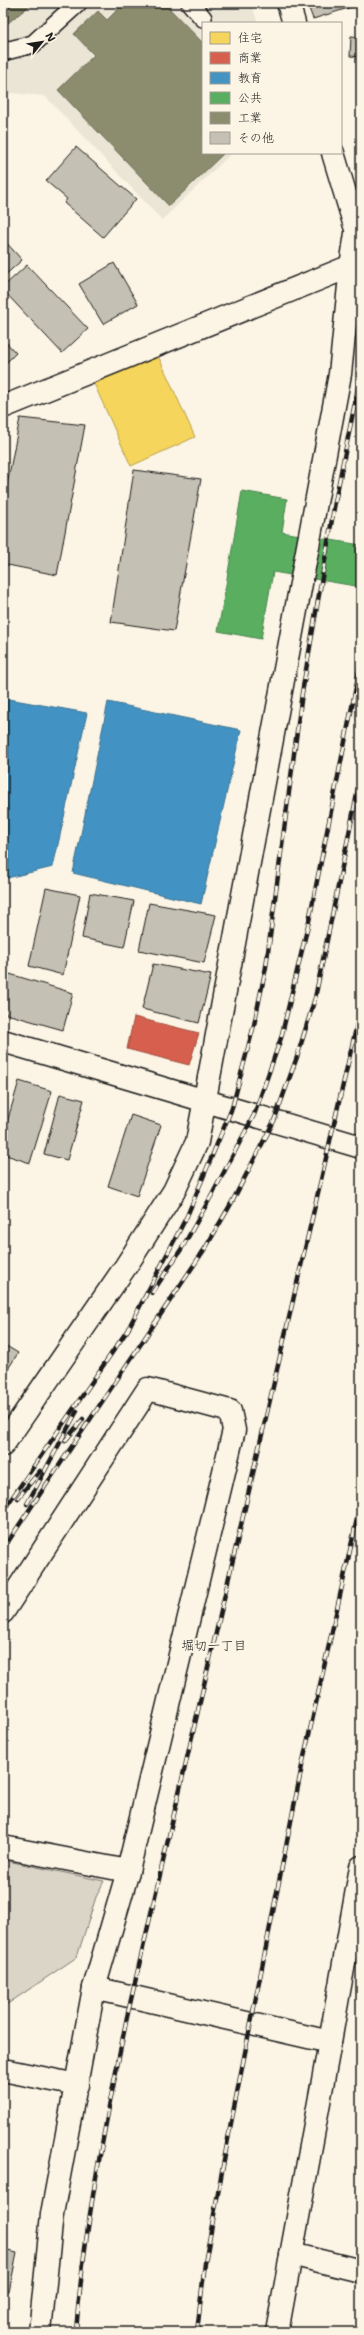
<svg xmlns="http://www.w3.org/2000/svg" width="364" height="2335" font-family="'Shantell Sans','Klee One',sans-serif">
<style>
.built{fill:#ebe5d6}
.green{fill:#dbd5c8;stroke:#7c7872}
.homes{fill:#f6d55c;stroke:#b59e49}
.shops{fill:#d6604d;stroke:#9e4c3e}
.schools{fill:#4393c3;stroke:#376f91}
.public{fill:#5aae61;stroke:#47824c}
.industry{fill:#8c8c6e;stroke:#6a6a55}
.building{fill:#c4c0b3;stroke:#1c1c1c}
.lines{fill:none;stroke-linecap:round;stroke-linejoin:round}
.lane-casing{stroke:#1c1c1c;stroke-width:20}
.street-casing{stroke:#1c1c1c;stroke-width:25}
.secondary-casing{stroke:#1c1c1c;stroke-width:25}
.lane{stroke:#fcf5e5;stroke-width:17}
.street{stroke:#fcf5e5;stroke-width:22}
.secondary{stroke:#fcf5e5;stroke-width:22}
.rail-casing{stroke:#1c1c1c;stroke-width:4.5}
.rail{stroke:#fcf5e5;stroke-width:3;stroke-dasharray:9;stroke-linecap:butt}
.labels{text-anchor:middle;stroke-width:4;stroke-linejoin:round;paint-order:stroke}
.neighbourhood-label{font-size:13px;fill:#1c1c1c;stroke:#fcf5e5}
</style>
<rect width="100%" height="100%" fill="#fcf5e5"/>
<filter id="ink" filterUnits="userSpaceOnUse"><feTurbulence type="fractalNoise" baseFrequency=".025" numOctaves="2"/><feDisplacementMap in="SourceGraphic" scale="8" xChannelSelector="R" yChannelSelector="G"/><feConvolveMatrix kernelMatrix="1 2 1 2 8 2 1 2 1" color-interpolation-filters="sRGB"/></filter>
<g filter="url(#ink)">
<!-- built -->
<path class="built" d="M3,3H251L258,23H203V153H232L162,220L45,96L11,93L3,100Z"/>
<!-- green -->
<path class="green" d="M3,1860L104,1881L96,1897L77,1957L3,2007Z"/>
<!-- homes -->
<path class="homes" d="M155,349L195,437L131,466L91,377Z"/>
<!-- shops -->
<path class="shops" d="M134,1017L199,1033L189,1065L127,1049Z"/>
<!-- schools -->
<g class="schools">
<path d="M3,698L87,713L53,867L3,879Z"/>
<path d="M108,702L241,730L201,904L73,873Z"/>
</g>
<!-- public -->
<path class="public" d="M242,491L287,499L282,532L361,545V587L273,572L261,639L218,631Z"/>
<!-- industry -->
<g class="industry">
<path d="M3,3H33L3,27Z"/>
<path d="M124,3H164L203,43V153H224L169,206L58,90L94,55L74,34L98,11L107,20Z"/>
</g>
<!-- building -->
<g class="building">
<path d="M307,3H361V4L313,19Z"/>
<path d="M351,36L361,37V57L350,56Z"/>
<path d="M76,147L136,199L103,237L64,203L67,199L46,181Z"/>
<path d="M3,239L22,260L3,277Z"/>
<path d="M114,263L138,304L103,324L79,284Z"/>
<path d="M27,265L88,329L62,353L3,290V287Z"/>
<path d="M3,339L16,353L3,366Z"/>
<path d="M20,418L85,425L57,575L3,564V506Z"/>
<path d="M134,470L201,479L174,631L111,622Z"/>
<path d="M46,888L80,895L63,975L29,966Z"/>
<path d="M90,893L134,901L124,947L82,938Z"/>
<path d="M149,903L216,915L204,963L139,950Z"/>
<path d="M153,964L211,975L199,1023L142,1009Z"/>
<path d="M3,972L73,993L63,1030L3,1013Z"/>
<path d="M19,1081L52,1091L30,1163L3,1154V1136Z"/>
<path d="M60,1094L84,1100L67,1160L44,1154Z"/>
<path d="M131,1115L161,1125L137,1196L108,1186Z"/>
<path d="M3,1344L18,1353L3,1377Z"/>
<path d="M3,2250L17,2253L9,2292L3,2291Z"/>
</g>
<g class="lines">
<!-- lane casing -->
<g class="lane-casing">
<g id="lane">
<path d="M190,3L203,18"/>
<path d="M3,48L6,51L33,44L78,3"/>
</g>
</g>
<!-- street casing -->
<g class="street-casing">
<g id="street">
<path d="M288,3L294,23"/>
<path d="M333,153L355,226"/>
<path d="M3,407L351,266"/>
<path d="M3,1445L126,1266L174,1191L197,1142L340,374L351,266L361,201"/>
<path d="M3,1612L148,1389L230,1411L234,1430L128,1871L94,1988L52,2214L40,2332"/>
<path d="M3,1847L128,1871"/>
<path d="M94,1988L330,2042L361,1867"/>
<path d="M3,2070L77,2085"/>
<path d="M291,2254L361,2271"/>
<path d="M277,2332L330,2042"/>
</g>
</g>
<!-- secondary casing -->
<g class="secondary-casing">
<path id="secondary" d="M3,1041L361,1147"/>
</g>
<!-- lane -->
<use href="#lane" class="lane"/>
<!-- street -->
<use href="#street" class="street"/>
<!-- secondary -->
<use href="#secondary" class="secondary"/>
<!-- rail casing -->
<g class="rail-casing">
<g id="rail">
<path d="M152,1293L182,1248L213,1193L254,1115L281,1038L309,921L361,662"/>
<path d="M126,1333L187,1216L232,1108L254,1025L266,967L302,693L335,502L361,373"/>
<path d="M65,1441L83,1419"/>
<path d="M18,1498L40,1471"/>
<path d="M27,1504L77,1411"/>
<path d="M3,1511L129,1328"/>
<path d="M3,1549L206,1247L232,1202L274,1121L297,1057L315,998L361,775"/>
<path d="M76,2332C84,2226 106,2121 127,2017L361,1007"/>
<path d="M197,2332L205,2263L231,2123L302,1766L361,1501"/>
</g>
</g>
<!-- rail -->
<use href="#rail" class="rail"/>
</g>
</g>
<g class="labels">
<!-- neighbourhood labels -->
<g class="neighbourhood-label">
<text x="214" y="1650">堀切一丁目</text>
</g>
</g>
<!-- margin -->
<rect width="364" height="2335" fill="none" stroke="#fcf5e5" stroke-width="16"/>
<rect x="8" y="8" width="348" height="2319" fill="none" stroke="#1c1c1c" stroke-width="1.5" filter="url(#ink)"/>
<!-- legend -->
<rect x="202" y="22" width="140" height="132" fill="#fcf5e5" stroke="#a29e95"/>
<rect x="210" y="32" width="20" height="12" fill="#f6d55c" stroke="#a29e95"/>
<text x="238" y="42" font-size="12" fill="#1c1c1c">住宅</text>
<rect x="210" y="52" width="20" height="12" fill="#d6604d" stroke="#a29e95"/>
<text x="238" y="62" font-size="12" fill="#1c1c1c">商業</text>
<rect x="210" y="72" width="20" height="12" fill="#4393c3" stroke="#a29e95"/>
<text x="238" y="82" font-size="12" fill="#1c1c1c">教育</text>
<rect x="210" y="92" width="20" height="12" fill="#5aae61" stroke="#a29e95"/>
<text x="238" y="102" font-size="12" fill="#1c1c1c">公共</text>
<rect x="210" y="112" width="20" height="12" fill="#8c8c6e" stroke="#a29e95"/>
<text x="238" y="122" font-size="12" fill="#1c1c1c">工業</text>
<rect x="210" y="132" width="20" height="12" fill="#c4c0b3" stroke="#a29e95"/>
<text x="238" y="142" font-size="12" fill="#1c1c1c">その他</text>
<!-- north arrow -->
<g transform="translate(42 42) rotate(60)" stroke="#fcf5e5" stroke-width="3" paint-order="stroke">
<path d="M0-3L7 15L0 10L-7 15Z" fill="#1c1c1c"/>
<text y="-6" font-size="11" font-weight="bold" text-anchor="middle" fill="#1c1c1c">N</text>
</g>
</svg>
